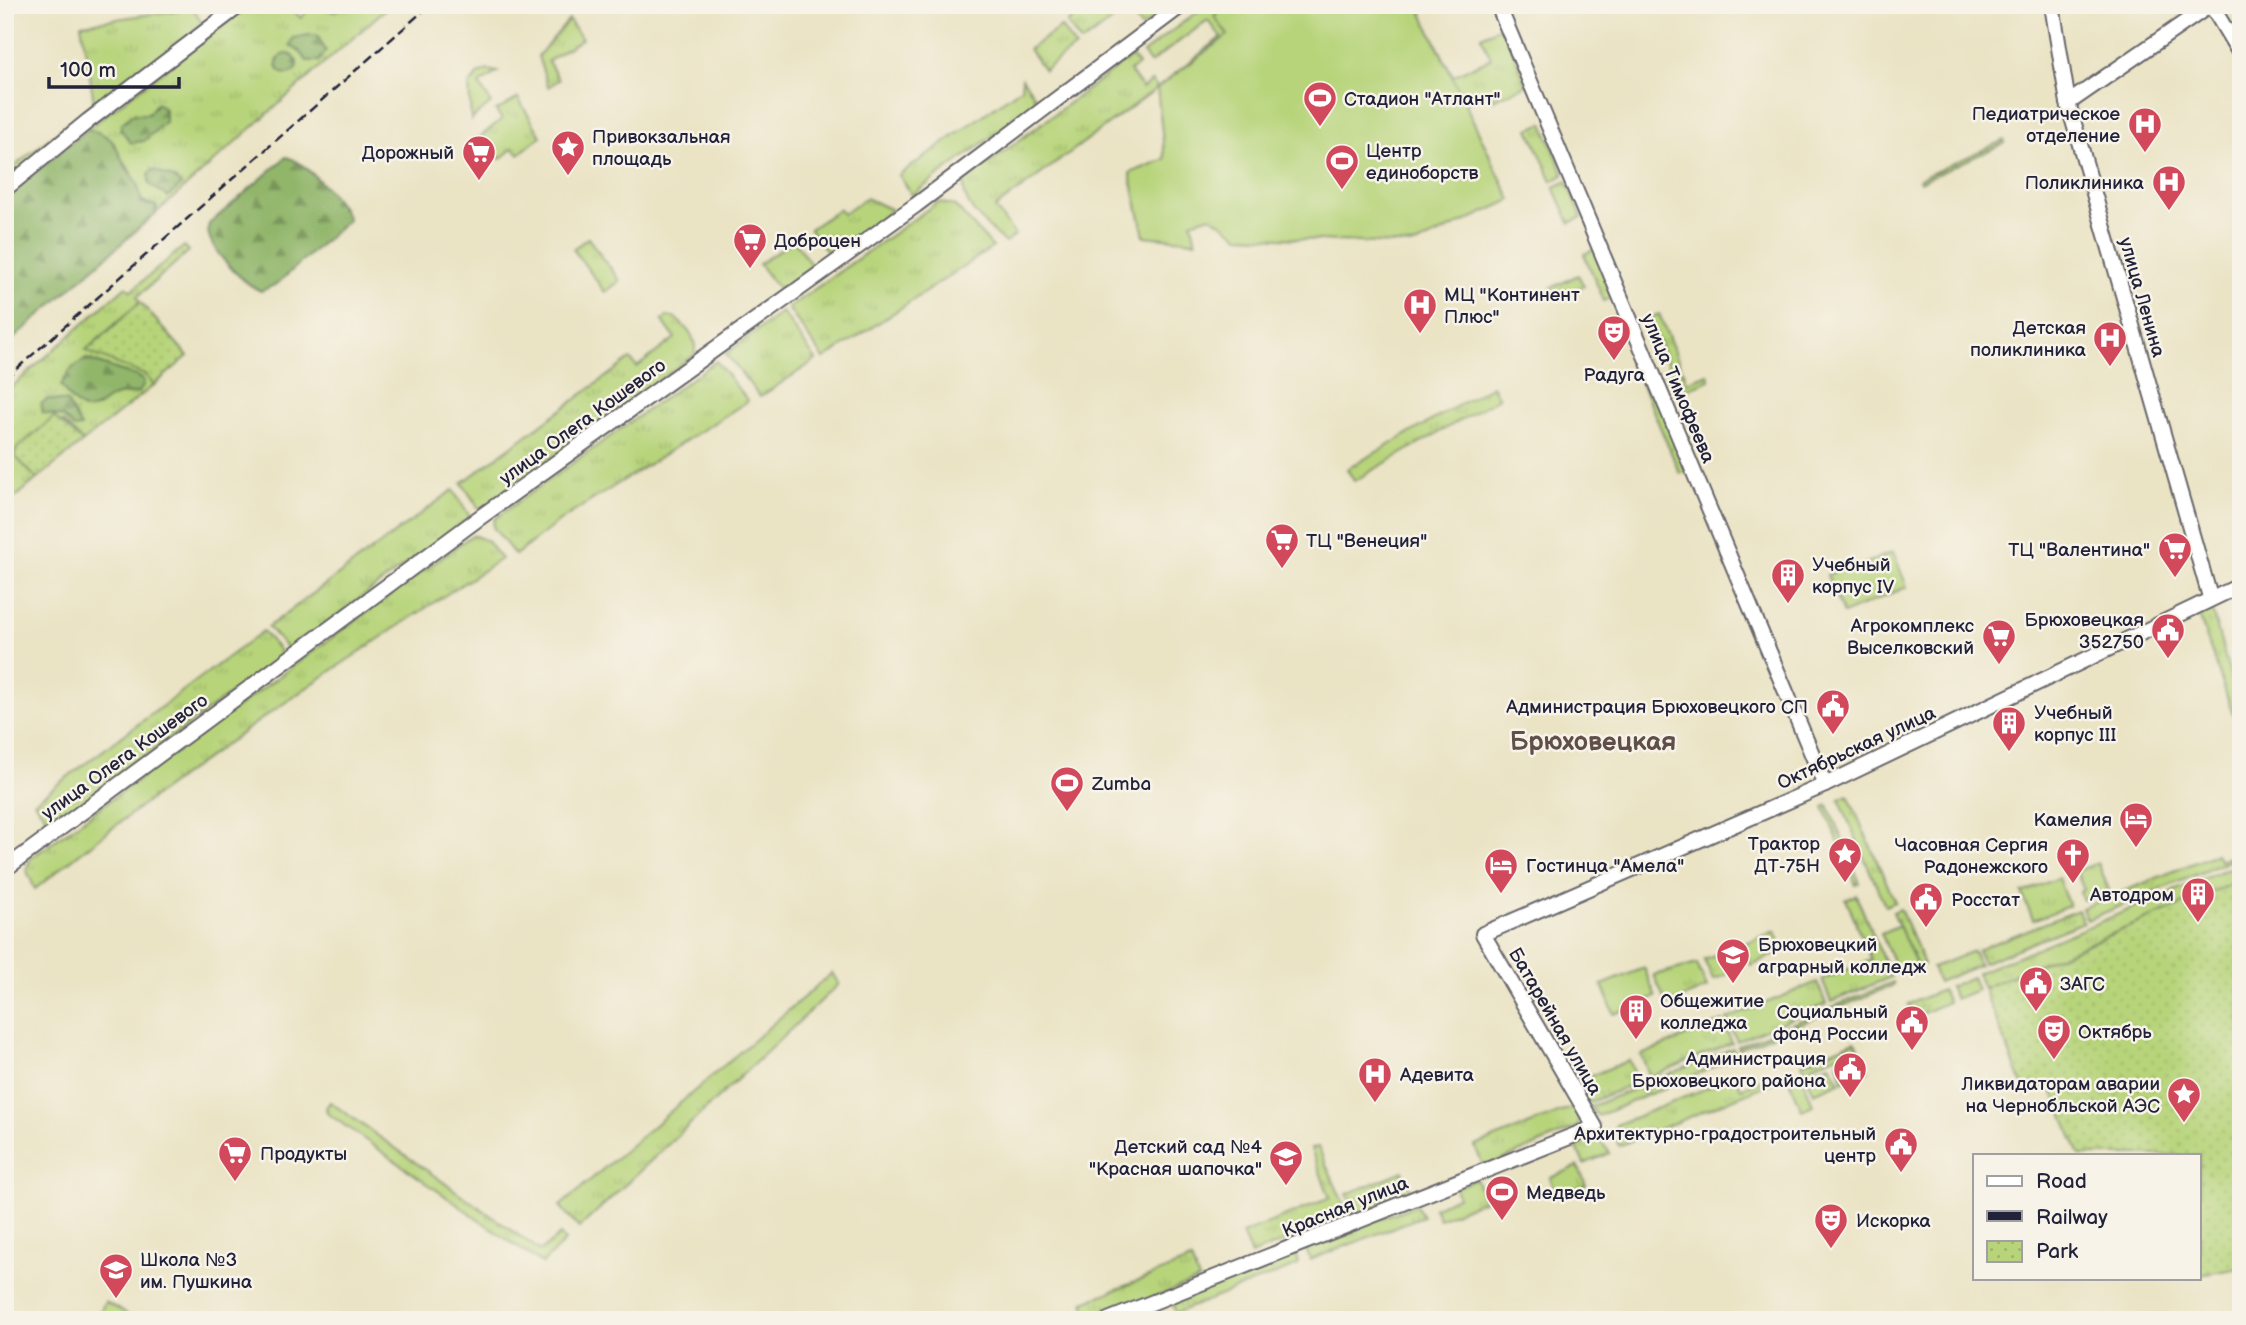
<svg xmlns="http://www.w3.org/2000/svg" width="2246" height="1325" font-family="'Balsamiq Sans',sans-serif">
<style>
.grass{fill:url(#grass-tufts);stroke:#6c7b5a;stroke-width:2}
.forest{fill:url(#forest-firs);stroke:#5a6c52;stroke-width:2}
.park{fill:url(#park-dots);stroke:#6c7b5a;stroke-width:2}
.pitch{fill:#b7d47a;stroke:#6c7b5a;stroke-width:2}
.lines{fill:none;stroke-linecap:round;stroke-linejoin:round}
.secondary-casing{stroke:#68666b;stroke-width:18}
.secondary{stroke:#fff;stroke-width:14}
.rail{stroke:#22223b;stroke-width:2.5;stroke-dasharray:10 5;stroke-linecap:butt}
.labels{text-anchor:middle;stroke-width:5;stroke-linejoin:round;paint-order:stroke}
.poi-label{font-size:19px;fill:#22223b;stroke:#f7f3e8;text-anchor:start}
.street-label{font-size:19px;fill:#22223b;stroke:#f7f3e8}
.district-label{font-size:26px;font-weight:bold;fill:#5f4e49;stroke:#f7f3e8}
</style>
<defs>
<pattern id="grass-tufts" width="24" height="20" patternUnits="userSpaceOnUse" patternTransform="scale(1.75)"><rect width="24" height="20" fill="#b7d47a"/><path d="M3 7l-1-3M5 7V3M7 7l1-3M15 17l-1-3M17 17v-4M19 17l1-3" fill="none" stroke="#9db66a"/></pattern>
<pattern id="forest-firs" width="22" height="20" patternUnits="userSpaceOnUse" patternTransform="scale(1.75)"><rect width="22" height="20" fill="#91b66a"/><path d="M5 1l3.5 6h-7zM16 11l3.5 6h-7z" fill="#769458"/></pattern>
<pattern id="park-dots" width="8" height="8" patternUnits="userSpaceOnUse" patternTransform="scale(1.75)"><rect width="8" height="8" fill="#b7d47a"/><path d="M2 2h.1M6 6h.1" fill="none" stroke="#9db66a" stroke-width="1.8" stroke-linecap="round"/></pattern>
</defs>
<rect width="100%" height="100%" fill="#f7f3e8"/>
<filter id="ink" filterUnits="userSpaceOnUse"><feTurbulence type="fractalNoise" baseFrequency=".0143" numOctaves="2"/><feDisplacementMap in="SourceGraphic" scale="14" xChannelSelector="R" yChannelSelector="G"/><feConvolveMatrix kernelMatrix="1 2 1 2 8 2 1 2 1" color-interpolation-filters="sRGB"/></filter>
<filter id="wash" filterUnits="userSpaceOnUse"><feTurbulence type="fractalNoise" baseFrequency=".00686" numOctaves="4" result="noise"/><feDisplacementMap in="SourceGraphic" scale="28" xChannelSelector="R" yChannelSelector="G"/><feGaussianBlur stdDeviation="1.57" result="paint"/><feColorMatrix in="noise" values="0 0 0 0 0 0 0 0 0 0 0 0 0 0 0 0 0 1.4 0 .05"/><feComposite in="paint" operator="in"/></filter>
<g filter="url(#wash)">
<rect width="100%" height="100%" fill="#eae3c4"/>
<!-- grass -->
<g class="grass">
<path d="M250,5H274L278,8L288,5L301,18L312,5L335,12L345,5H390L156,213L157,207L141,200C132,163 117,151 87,129Z"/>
<path d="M1096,5H1107L1116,18L1081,43L1067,23L1089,7L1093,11L1097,8Z"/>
<path d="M1146,5H1156L1162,13L1141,27L1132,15Z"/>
<path d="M1206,5H1227L1228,35L1160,86L1221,37L1208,20L1150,63L1143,53Z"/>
<path d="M193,8L201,21V28L5,185V174L94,102L81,24Z"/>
<path d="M569,20L582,39L548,61L559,80L548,87L538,56Z"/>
<path d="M1502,26L1527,85L1493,100L1489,93L1466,103L1468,109L1403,118L1441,53L1453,76L1491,58L1481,36Z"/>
<path d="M1061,27L1075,47L1044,70L1029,49Z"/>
<path d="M1132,56L1138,65L1130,71L1142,88L1152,81L1157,88L995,208L1015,235L1005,243C991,229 957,203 965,181Z"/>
<path d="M488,70L498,72L479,84L491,103L471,120L469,85L478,74Z"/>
<path d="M1022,78L1039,102L912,195L899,175L1021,88Z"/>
<path d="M518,98L541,136L519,154L513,148L500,159L481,136L502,119L496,111Z"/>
<path d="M1543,123L1564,175L1552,181L1529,129Z"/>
<path d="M2004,140L2005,143L1920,182L1919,179Z"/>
<path d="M1567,181L1582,217L1570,223L1554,187Z"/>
<path d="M866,198L892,210L830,256L810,229L839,209L843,214Z"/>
<path d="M938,202L955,206L993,247L824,359L788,308Z"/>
<path d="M588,238L620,281L605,292L573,249Z"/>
<path d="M794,240L813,268L781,292L759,264Z"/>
<path d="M184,246L189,251L137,297L140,302L86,350L146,375L154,385L83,442L63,422L15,456L37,479L5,506V393L126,286L131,291Z"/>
<path d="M1595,249L1615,296L1604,301L1584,254Z"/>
<path d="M1578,275L1584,286L1556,299L1551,288Z"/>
<path d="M782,312L816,360L760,397L726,354Z"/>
<path d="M1659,314L1687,382L1708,374L1710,380L1679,392L1649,318Z"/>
<path d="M667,317H674C685,327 699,338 694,355L480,510L462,483L630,359L637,367L675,338L662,320Z"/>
<path d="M716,361L748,401L561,520L515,555L493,527L494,519Z"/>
<path d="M1647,371L1689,470L1680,474L1638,375Z"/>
<path d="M1492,386L1499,398L1354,481L1347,469Z"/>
<path d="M453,490L470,517L289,651L268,627Z"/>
<path d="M472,535L486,540L501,559C341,662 183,769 35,889L26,869L31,858Z"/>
<path d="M2210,603L2241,715V738L2197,609Z"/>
<path d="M263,631L283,655L52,825L34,802Z"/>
<path d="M1848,795L1895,902L1885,906L1839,799Z"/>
<path d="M1828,805L1860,883L1856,885L1824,807Z"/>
<path d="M2241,852V856L2087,920L2082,908L2216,854L2220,861Z"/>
<path d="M2098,863L2109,890L2083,900L2080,892L2084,890L2076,871Z"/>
<path d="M2241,863V880L1983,988L1977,973Z"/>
<path d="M2058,878L2069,906L2033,920L2022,893Z"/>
<path d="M1856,895L1891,977L1831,1002L1822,980L1871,960L1846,899Z"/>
<path d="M1900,909L1924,964L1917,966L1893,912Z"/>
<path d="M2078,910L2083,922L1983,963L1977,950Z"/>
<path d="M1775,931L1783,951L1751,965L1743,944Z"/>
<path d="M1734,948L1743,968L1713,980L1704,960Z"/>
<path d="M1973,951L1979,965L1938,982L1932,968Z"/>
<path d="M1697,964L1707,988L1667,1005L1654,975Z"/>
<path d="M832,973L839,984L579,1228L560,1206Z"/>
<path d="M1972,977L1977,990L1955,999L1949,987Z"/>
<path d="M1817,982L1826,1004L1737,1041L1727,1019Z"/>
<path d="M1893,982L1894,985L1739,1049L1738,1046Z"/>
<path d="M1942,990L1948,1002L1914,1017L1908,1004Z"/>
<path d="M1723,1021L1732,1043L1650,1077L1641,1055Z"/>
<path d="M1855,1041L1858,1047L1804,1069L1802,1063Z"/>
<path d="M1733,1048L1735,1052L1731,1060L1598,1116L1590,1107Z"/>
<path d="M1860,1052L1868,1071L1843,1081L1838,1061Z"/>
<path d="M1629,1060L1638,1082L1588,1103L1576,1082Z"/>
<path d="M1830,1064L1840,1082L1814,1093L1806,1074Z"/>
<path d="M1778,1073L1781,1079L1619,1146L1613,1131L1616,1125L1736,1076L1741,1088Z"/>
<path d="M1802,1076L1813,1105L1802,1110L1790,1081Z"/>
<path d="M330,1102L541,1251L560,1235L565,1241L542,1264L327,1113L326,1108Z"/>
<path d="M1576,1106L1580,1117L1578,1127L1484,1168L1475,1146Z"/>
<path d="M1594,1133L1610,1153L1584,1164L1573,1139Z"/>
<path d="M1318,1147L1351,1220L1320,1233L1315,1229L1251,1255L1242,1234L1330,1198L1311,1149Z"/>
<path d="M1578,1166L1586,1185L1558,1197L1550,1178Z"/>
<path d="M1403,1171L1413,1196L1356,1215L1347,1194Z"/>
<path d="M1476,1179L1485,1200L1439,1219L1434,1207L1458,1197L1455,1188Z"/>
<path d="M1416,1205L1423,1216L1310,1260L1305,1246Z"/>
<path d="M1296,1249L1298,1265L1176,1313L1171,1299Z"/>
<path d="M1191,1260L1199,1280L1097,1320L1089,1315L1084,1302Z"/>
</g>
<!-- forest -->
<g class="forest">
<path d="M309,35H317L326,51L319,61H307L299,51L290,46L293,38Z"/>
<circle cx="287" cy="64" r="10"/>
<path d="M157,103L165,109V122L144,141L131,143L121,130V124L133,114H148Z"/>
<path d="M87,129C121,137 113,148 128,170C136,181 139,186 141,200L147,205H155L156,213L5,346V197Z"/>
<path d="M286,157C304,160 342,202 348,220L277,284L261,291C243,284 202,244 209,224Z"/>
<path d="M153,170L174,178L181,185L168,197L149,184V173Z"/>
<path d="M86,359L139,377L144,381C142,398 130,392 118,395C103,398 100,412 83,409L71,400L61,385L71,369Z"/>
<path d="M48,399L67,402L81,427L74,428L63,417L43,413L41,404Z"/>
</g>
<!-- park -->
<g class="park">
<path d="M140,302L188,356L154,385L145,375L86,351Z"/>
<path d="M54,417L83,442L37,479L15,456V450Z"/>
<path d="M2241,880V1268L2199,1275V1155H2080L2052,1090L2023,1086L1983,988Z"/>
</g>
<!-- pitch -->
<g class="pitch">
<path d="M1227,5H1418L1511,200L1415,245L1240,236L1211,216L1191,222L1196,241L1144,236L1130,173L1165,159L1157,88L1228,35L1214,16Z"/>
<path d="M1893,552L1907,587L1843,614L1827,575L1852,564L1855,568Z"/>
<path d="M1899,925L1917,966L1898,974L1881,933Z"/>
<path d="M1644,968L1656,997L1614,1014L1602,985Z"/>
<path d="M105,1302L127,1314L124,1320H96Z"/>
</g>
</g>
<g filter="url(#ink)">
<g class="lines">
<!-- secondary casing -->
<g class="secondary-casing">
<g id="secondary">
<path d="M1498,5L1825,785"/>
<path d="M2052,5L2068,103L2210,597"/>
<path d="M2211,5L2241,55"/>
<path d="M2068,103L2210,5"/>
<path d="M5,189L88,121L240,5"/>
<path d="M5,869L479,518L916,205L1182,5"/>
<path d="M1108,1320L1595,1127L1483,934L1825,785L2241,585"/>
</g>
</g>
<!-- secondary -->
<use href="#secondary" class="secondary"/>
<!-- rail -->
<path class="rail" d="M5,379L430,5"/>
</g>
</g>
<!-- icons -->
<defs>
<g id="stadium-pin" transform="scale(1.75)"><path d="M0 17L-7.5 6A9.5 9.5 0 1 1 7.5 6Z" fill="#d1495b" stroke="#f7f3e8"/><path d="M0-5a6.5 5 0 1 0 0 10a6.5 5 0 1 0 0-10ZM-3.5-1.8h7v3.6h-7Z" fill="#fff"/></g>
<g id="hospital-pin" transform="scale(1.75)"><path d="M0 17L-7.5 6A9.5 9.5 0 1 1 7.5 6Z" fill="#d1495b" stroke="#f7f3e8"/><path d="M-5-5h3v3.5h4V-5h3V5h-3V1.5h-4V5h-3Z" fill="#fff"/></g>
<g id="sight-pin" transform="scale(1.75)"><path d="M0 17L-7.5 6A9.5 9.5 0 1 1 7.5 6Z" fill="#d1495b" stroke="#f7f3e8"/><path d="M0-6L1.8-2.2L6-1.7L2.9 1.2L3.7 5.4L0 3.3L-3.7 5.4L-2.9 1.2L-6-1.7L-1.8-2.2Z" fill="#fff"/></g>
<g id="supermarket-pin" transform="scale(1.75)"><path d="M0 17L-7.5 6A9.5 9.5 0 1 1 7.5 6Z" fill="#d1495b" stroke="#f7f3e8"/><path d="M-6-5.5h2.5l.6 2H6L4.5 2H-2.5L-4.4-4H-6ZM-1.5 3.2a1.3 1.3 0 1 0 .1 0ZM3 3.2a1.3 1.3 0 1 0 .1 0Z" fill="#fff"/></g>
<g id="theatre-pin" transform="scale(1.75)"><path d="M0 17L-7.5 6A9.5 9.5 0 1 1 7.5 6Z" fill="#d1495b" stroke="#f7f3e8"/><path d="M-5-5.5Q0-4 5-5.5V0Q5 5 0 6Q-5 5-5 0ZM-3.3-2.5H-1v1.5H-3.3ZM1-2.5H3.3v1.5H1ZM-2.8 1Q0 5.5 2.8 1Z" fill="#fff"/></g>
<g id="building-pin" transform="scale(1.75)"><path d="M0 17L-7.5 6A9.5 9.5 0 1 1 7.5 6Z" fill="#d1495b" stroke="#f7f3e8"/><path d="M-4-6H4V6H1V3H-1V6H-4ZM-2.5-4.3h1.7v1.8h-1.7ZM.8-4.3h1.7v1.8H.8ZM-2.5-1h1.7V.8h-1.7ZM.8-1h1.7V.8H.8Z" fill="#fff"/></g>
<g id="civic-pin" transform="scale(1.75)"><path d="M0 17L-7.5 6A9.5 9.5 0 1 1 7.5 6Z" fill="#d1495b" stroke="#f7f3e8"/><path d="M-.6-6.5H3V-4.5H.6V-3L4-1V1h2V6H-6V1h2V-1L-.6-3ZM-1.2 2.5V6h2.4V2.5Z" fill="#fff"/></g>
<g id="hotel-pin" transform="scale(1.75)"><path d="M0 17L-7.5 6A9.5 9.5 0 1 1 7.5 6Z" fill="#d1495b" stroke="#f7f3e8"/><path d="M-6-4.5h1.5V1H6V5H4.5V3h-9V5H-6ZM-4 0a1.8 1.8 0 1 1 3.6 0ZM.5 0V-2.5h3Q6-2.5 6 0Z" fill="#fff"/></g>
<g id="church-pin" transform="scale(1.75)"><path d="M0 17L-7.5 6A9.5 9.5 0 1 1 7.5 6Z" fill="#d1495b" stroke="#f7f3e8"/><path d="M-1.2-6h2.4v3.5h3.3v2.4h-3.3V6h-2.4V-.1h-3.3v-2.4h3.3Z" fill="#fff"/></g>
<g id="university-pin" transform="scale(1.75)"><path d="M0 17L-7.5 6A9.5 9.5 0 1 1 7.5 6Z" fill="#d1495b" stroke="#f7f3e8"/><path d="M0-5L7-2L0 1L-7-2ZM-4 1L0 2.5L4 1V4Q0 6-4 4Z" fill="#fff"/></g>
<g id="school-pin" transform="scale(1.75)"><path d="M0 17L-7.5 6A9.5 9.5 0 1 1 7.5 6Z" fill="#d1495b" stroke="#f7f3e8"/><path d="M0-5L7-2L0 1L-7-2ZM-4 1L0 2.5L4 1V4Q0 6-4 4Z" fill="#fff"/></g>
</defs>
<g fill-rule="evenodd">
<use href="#stadium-pin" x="1320" y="98"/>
<use href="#hospital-pin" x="2145" y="124"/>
<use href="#sight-pin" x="568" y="147"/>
<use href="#supermarket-pin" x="479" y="152"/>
<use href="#stadium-pin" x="1342" y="161"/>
<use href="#hospital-pin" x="2169" y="182"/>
<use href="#supermarket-pin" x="750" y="240"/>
<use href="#hospital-pin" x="1420" y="305"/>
<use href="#theatre-pin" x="1614" y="332"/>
<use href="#hospital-pin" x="2110" y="338"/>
<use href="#supermarket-pin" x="1282" y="540"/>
<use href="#supermarket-pin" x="2175" y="549"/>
<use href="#building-pin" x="1788" y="575"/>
<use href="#civic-pin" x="2168" y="630"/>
<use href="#supermarket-pin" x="1999" y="636"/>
<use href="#civic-pin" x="1833" y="706"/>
<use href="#building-pin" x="2009" y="723"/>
<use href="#stadium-pin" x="1067" y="783"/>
<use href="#hotel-pin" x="2136" y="819"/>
<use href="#sight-pin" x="1845" y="854"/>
<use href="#church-pin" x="2073" y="855"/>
<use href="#hotel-pin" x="1501" y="865"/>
<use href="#building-pin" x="2198" y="894"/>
<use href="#civic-pin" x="1926" y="899"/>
<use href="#university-pin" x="1733" y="955"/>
<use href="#civic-pin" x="2036" y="983"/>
<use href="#building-pin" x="1636" y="1011"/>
<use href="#civic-pin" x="1912" y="1022"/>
<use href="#theatre-pin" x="2054" y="1031"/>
<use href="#civic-pin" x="1850" y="1069"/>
<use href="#hospital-pin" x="1375" y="1074"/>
<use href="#sight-pin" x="2184" y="1094"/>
<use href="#civic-pin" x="1901" y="1144"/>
<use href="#supermarket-pin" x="235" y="1153"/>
<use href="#school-pin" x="1286" y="1157"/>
<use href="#stadium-pin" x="1502" y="1192"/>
<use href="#theatre-pin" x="1831" y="1220"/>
<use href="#school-pin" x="116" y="1270"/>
</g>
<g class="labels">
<!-- poi labels -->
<g class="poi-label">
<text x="1344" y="105">Стадион "Атлант"</text>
<text x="2120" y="120" text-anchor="end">Педиатрическое<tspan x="2120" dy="22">отделение</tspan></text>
<text x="592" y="143">Привокзальная<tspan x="592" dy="22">площадь</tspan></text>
<text x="1366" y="157">Центр<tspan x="1366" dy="22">единоборств</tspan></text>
<text x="454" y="159" text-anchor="end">Дорожный</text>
<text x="2144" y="189" text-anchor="end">Поликлиника</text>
<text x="774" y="247">Доброцен</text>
<text x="1444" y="301">МЦ "Континент<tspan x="1444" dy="22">Плюс"</tspan></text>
<text x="2086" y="334" text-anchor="end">Детская<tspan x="2086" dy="22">поликлиника</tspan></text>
<text x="1614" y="381" text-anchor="middle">Радуга</text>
<text x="1306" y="547">ТЦ "Венеция"</text>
<text x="2150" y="556" text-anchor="end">ТЦ "Валентина"</text>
<text x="1812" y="571">Учебный<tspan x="1812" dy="22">корпус IV</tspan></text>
<text x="2144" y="626" text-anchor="end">Брюховецкая<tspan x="2144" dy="22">352750</tspan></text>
<text x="1974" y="632" text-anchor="end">Агрокомплекс<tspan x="1974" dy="22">Выселковский</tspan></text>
<text x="1808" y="713" text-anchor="end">Администрация Брюховецкого СП</text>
<text x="2034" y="719">Учебный<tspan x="2034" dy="22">корпус III</tspan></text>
<text x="1092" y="790">Zumba</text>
<text x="2112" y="826" text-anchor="end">Камелия</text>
<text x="1820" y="850" text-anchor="end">Трактор<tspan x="1820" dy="22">ДТ-75Н</tspan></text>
<text x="2048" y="851" text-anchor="end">Часовная Сергия<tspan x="2048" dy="22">Радонежского</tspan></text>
<text x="1526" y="872">Гостинца "Амела"</text>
<text x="2174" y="901" text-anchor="end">Автодром</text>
<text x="1951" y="906">Росстат</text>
<text x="1758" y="951">Брюховецкий<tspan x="1758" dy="22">аграрный колледж</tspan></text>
<text x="2060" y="990">ЗАГС</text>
<text x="1660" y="1007">Общежитие<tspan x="1660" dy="22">колледжа</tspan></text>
<text x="1888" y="1018" text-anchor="end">Социальный<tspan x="1888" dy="22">фонд России</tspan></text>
<text x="2078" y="1038">Октябрь</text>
<text x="1826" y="1065" text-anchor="end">Администрация<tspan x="1826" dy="22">Брюховецкого района</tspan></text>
<text x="1400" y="1081">Адевита</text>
<text x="2160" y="1090" text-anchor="end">Ликвидаторам аварии<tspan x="2160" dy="22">на Чернобльской АЭС</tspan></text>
<text x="1876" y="1140" text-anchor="end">Архитектурно-градостроительный<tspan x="1876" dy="22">центр</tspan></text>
<text x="1262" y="1153" text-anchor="end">Детский сад №4<tspan x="1262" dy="22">"Красная шапочка"</tspan></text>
<text x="260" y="1160">Продукты</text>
<text x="1526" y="1199">Медведь</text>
<text x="1856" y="1227">Искорка</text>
<text x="140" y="1266">Школа №3<tspan x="140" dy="22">им. Пушкина</tspan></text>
</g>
<!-- street labels -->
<g class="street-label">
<text transform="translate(2143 297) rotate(74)" y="7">улица Ленина</text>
<text transform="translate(1679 388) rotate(67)" y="7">улица Тимофеева</text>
<text transform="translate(582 421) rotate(-36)" y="7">улица Олега Кошевого</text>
<text transform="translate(1856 747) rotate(-25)" y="7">Октябрьская улица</text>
<text transform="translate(124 756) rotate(-36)" y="7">улица Олега Кошевого</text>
<text transform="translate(1556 1021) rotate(60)" y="7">Батарейная улица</text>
<text transform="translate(1345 1206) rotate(-22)" y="7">Красная улица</text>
</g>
<!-- district labels -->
<g class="district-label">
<text x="1593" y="750">Брюховецкая</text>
</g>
</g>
<!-- margin -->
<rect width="2246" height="1325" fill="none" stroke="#f7f3e8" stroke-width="28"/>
<!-- legend -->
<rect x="1973" y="1154" width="228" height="126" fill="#f7f3e8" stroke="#a29fa3" stroke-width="2"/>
<rect x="1987" y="1176" width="35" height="10" fill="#ffffff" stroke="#a29fa3" stroke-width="2"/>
<text x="2036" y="1188" font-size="21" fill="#22223b">Road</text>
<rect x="1987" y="1211" width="35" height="10" fill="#22223b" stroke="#a29fa3" stroke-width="2"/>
<text x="2036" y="1224" font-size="21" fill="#22223b">Railway</text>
<rect x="1987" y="1241" width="35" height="21" fill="url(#park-dots)" stroke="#a29fa3" stroke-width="2"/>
<text x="2036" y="1258" font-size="21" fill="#22223b">Park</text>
<!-- scale -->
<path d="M49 77v10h130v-10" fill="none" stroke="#22223b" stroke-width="3.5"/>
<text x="60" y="77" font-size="21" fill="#22223b" stroke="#f7f3e8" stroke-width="5" paint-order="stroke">100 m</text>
</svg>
